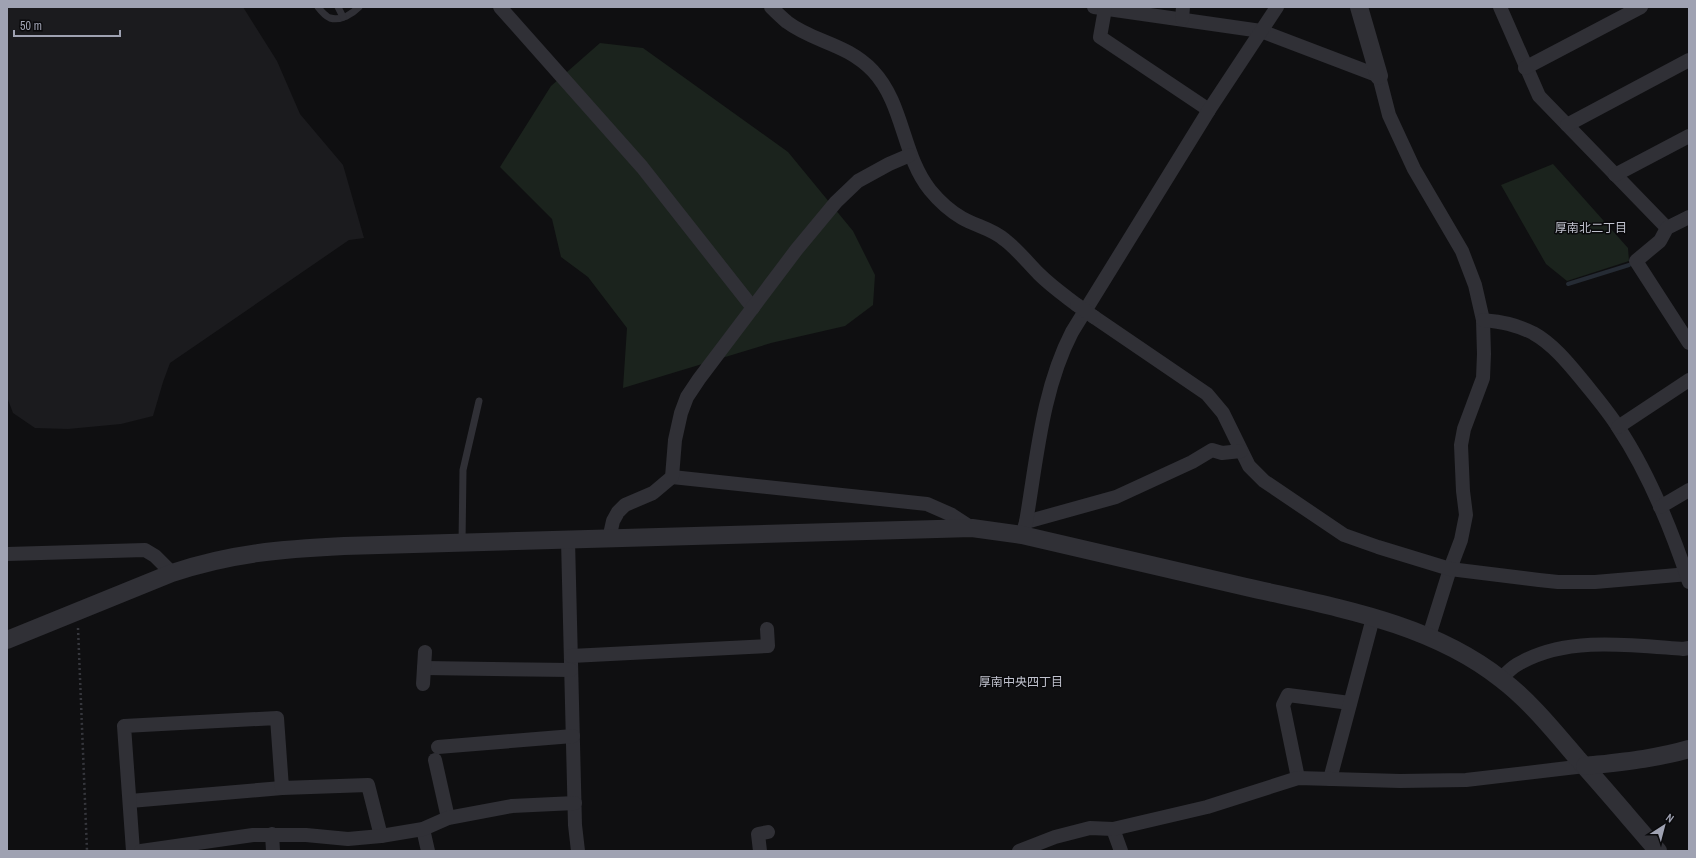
<svg xmlns="http://www.w3.org/2000/svg" width="1696" height="858" font-family="'Archivo Narrow','Noto Sans JP',sans-serif">
<style>
.built{fill:#1b1b1e}
.green{fill:#1b231d}
.lines{fill:none;stroke-linecap:round;stroke-linejoin:round}
.stream{stroke:#252b34;stroke-width:4}
.path{stroke:#36373d;stroke-width:2.5;stroke-dasharray:2 3;stroke-linecap:butt}
.service{stroke:#303036;stroke-width:7}
.minor{stroke:#303036;stroke-width:14}
.tertiary{stroke:#303036;stroke-width:18}
.minor-bridge{stroke:#303036;stroke-width:14}
.labels{text-anchor:middle;stroke-width:3;stroke-linejoin:round;paint-order:stroke}
.neighbourhood-label{font-size:12px;fill:#c0c2ce;stroke:#0a0a0c}
</style>
<rect width="100%" height="100%" fill="#0f0f11"/>
<!-- built -->
<path class="built" d="M7,7H243L277,61L300,114L343,165L364,238L349,240L170,363L163,382L153,416L121,424L68,429L35,428L13,413L7,397Z"/>
<!-- green -->
<g class="green">
<path d="M600,43L643,48L788,152L853,231L875,275L873,305L845,326L771,343L623,388L627,328L588,277L561,257L552,219L500,167L551,86Z"/>
<path d="M1553,164L1628,248L1629,261L1567,281L1546,264L1501,185Z"/>
</g>
<g class="lines">
<!-- stream -->
<path class="stream" d="M1568,284L1629,265"/>
<!-- path -->
<path class="path" d="M78,628L87,851"/>
<!-- service -->
<g class="service">
<path d="M318,7C321,11 325,16 330,18C341,21 352,14 359,7"/>
<path d="M338,7L343,17"/>
<path d="M462,543L463,470L479,401"/>
</g>
<!-- minor -->
<g class="minor">
<path d="M500,7L642,167L753,308"/>
<path d="M771,7C776,12 781,17 787,22C815,43 846,43 873,71C904,104 902,155 930,190C939,201 950,211 962,218C976,226 993,229 1005,240C1018,250 1028,263 1039,274C1051,286 1064,295 1077,305"/>
<path d="M1094,7L1261,31L1379,76L1389,115L1414,169L1462,251L1475,285L1483,320L1484,354L1483,378L1464,429L1461,445L1463,491L1466,515L1461,540L1450,569L1429,636"/>
<path d="M1500,7L1539,96L1667,228"/>
<path d="M1105,9L1100,37L1209,110"/>
<path d="M1182,19L1183,7"/>
<path d="M1525,68L1641,7"/>
<path d="M1567,125L1689,60"/>
<path d="M1615,175L1689,136"/>
<path d="M1689,217L1667,228L1660,241L1636,261L1689,343"/>
<path d="M1094,317L1207,394L1223,413L1249,466L1264,481L1344,535L1378,547L1450,569L1539,580L1558,582H1595L1689,574"/>
<path d="M1483,320C1503,322 1514,324 1533,333C1553,344 1569,364 1583,381C1595,396 1608,411 1618,427C1648,472 1672,531 1689,582"/>
<path d="M1618,427L1689,380"/>
<path d="M672,477L927,504L952,515L972,528"/>
<path d="M1660,507L1689,490"/>
<path d="M1026,522L1116,497L1192,462L1212,450L1222,453L1241,451"/>
<path d="M1022,535L1026,522C1037,458 1042,390 1072,332L1209,110L1277,7"/>
<path d="M609,539L613,521L618,512L625,505L653,493L672,477L675,440L681,413L687,397L699,379L797,249L836,202L858,181L889,164L910,155"/>
<path d="M568,540L575,825L578,851"/>
<path d="M7,554L145,550L155,556L172,573"/>
<path d="M571,656L768,646L767,629"/>
<path d="M424,668L571,670"/>
<path d="M1501,678C1507,673 1513,666 1520,663C1567,636 1631,645 1683,649L1689,648"/>
<path d="M423,684L425,652"/>
<path d="M438,747L573,736"/>
<path d="M435,760L448,818"/>
<path d="M1298,778L1283,705L1288,695L1350,703"/>
<path d="M1330,779L1373,618"/>
<path d="M130,801L282,788"/>
<path d="M423,829L428,851"/>
<path d="M1113,829L1121,851"/>
<path d="M272,834L273,851"/>
<path d="M133,851L124,726L277,718L282,788L368,785L381,836"/>
<path d="M141,851L253,835H306L348,839L381,836L423,829L448,818L512,806L575,803"/>
<path d="M760,851L758,834L768,832"/>
<path d="M1019,851L1055,837L1090,828L1113,829L1207,807L1298,778L1400,781L1466,780L1585,766"/>
</g>
<!-- tertiary -->
<g class="tertiary">
<path d="M1359,7L1379,76"/>
<path d="M7,640L172,573C231,553 283,549 344,546L972,528L1022,535C1097,552 1171,570 1246,587C1333,607 1429,622 1501,679C1530,701 1554,731 1578,759C1605,789 1631,820 1658,851"/>
<path d="M1585,766C1620,762 1655,759 1689,749"/>
</g>
<!-- minor-bridge -->
<path class="minor-bridge" d="M1077,305L1094,317"/>
</g>
<g class="labels">
<!-- neighbourhood labels -->
<g class="neighbourhood-label">
<text x="1591" y="232">厚南北二丁目</text>
<text x="1021" y="686">厚南中央四丁目</text>
</g>
</g>
<!-- border -->
<rect width="1696" height="858" fill="none" stroke="#9fa2b2" stroke-width="16"/>
<!-- north arrow -->
<g transform="translate(1664 826) rotate(36)" stroke="#0a0a0c" stroke-width="3" paint-order="stroke">
<path d="M0-3L7 15L0 10L-7 15Z" fill="#9fa2b2"/>
<text y="-6" font-size="11" font-weight="bold" text-anchor="middle" fill="#9fa2b2">N</text>
</g>
<!-- scale -->
<path d="M14 30v6h106v-6" fill="none" stroke="#9fa2b2" stroke-width="2"/>
<text x="20" y="30" font-size="12" fill="#9fa2b2" stroke="#0a0a0c" stroke-width="3" paint-order="stroke">50 m</text>
</svg>
